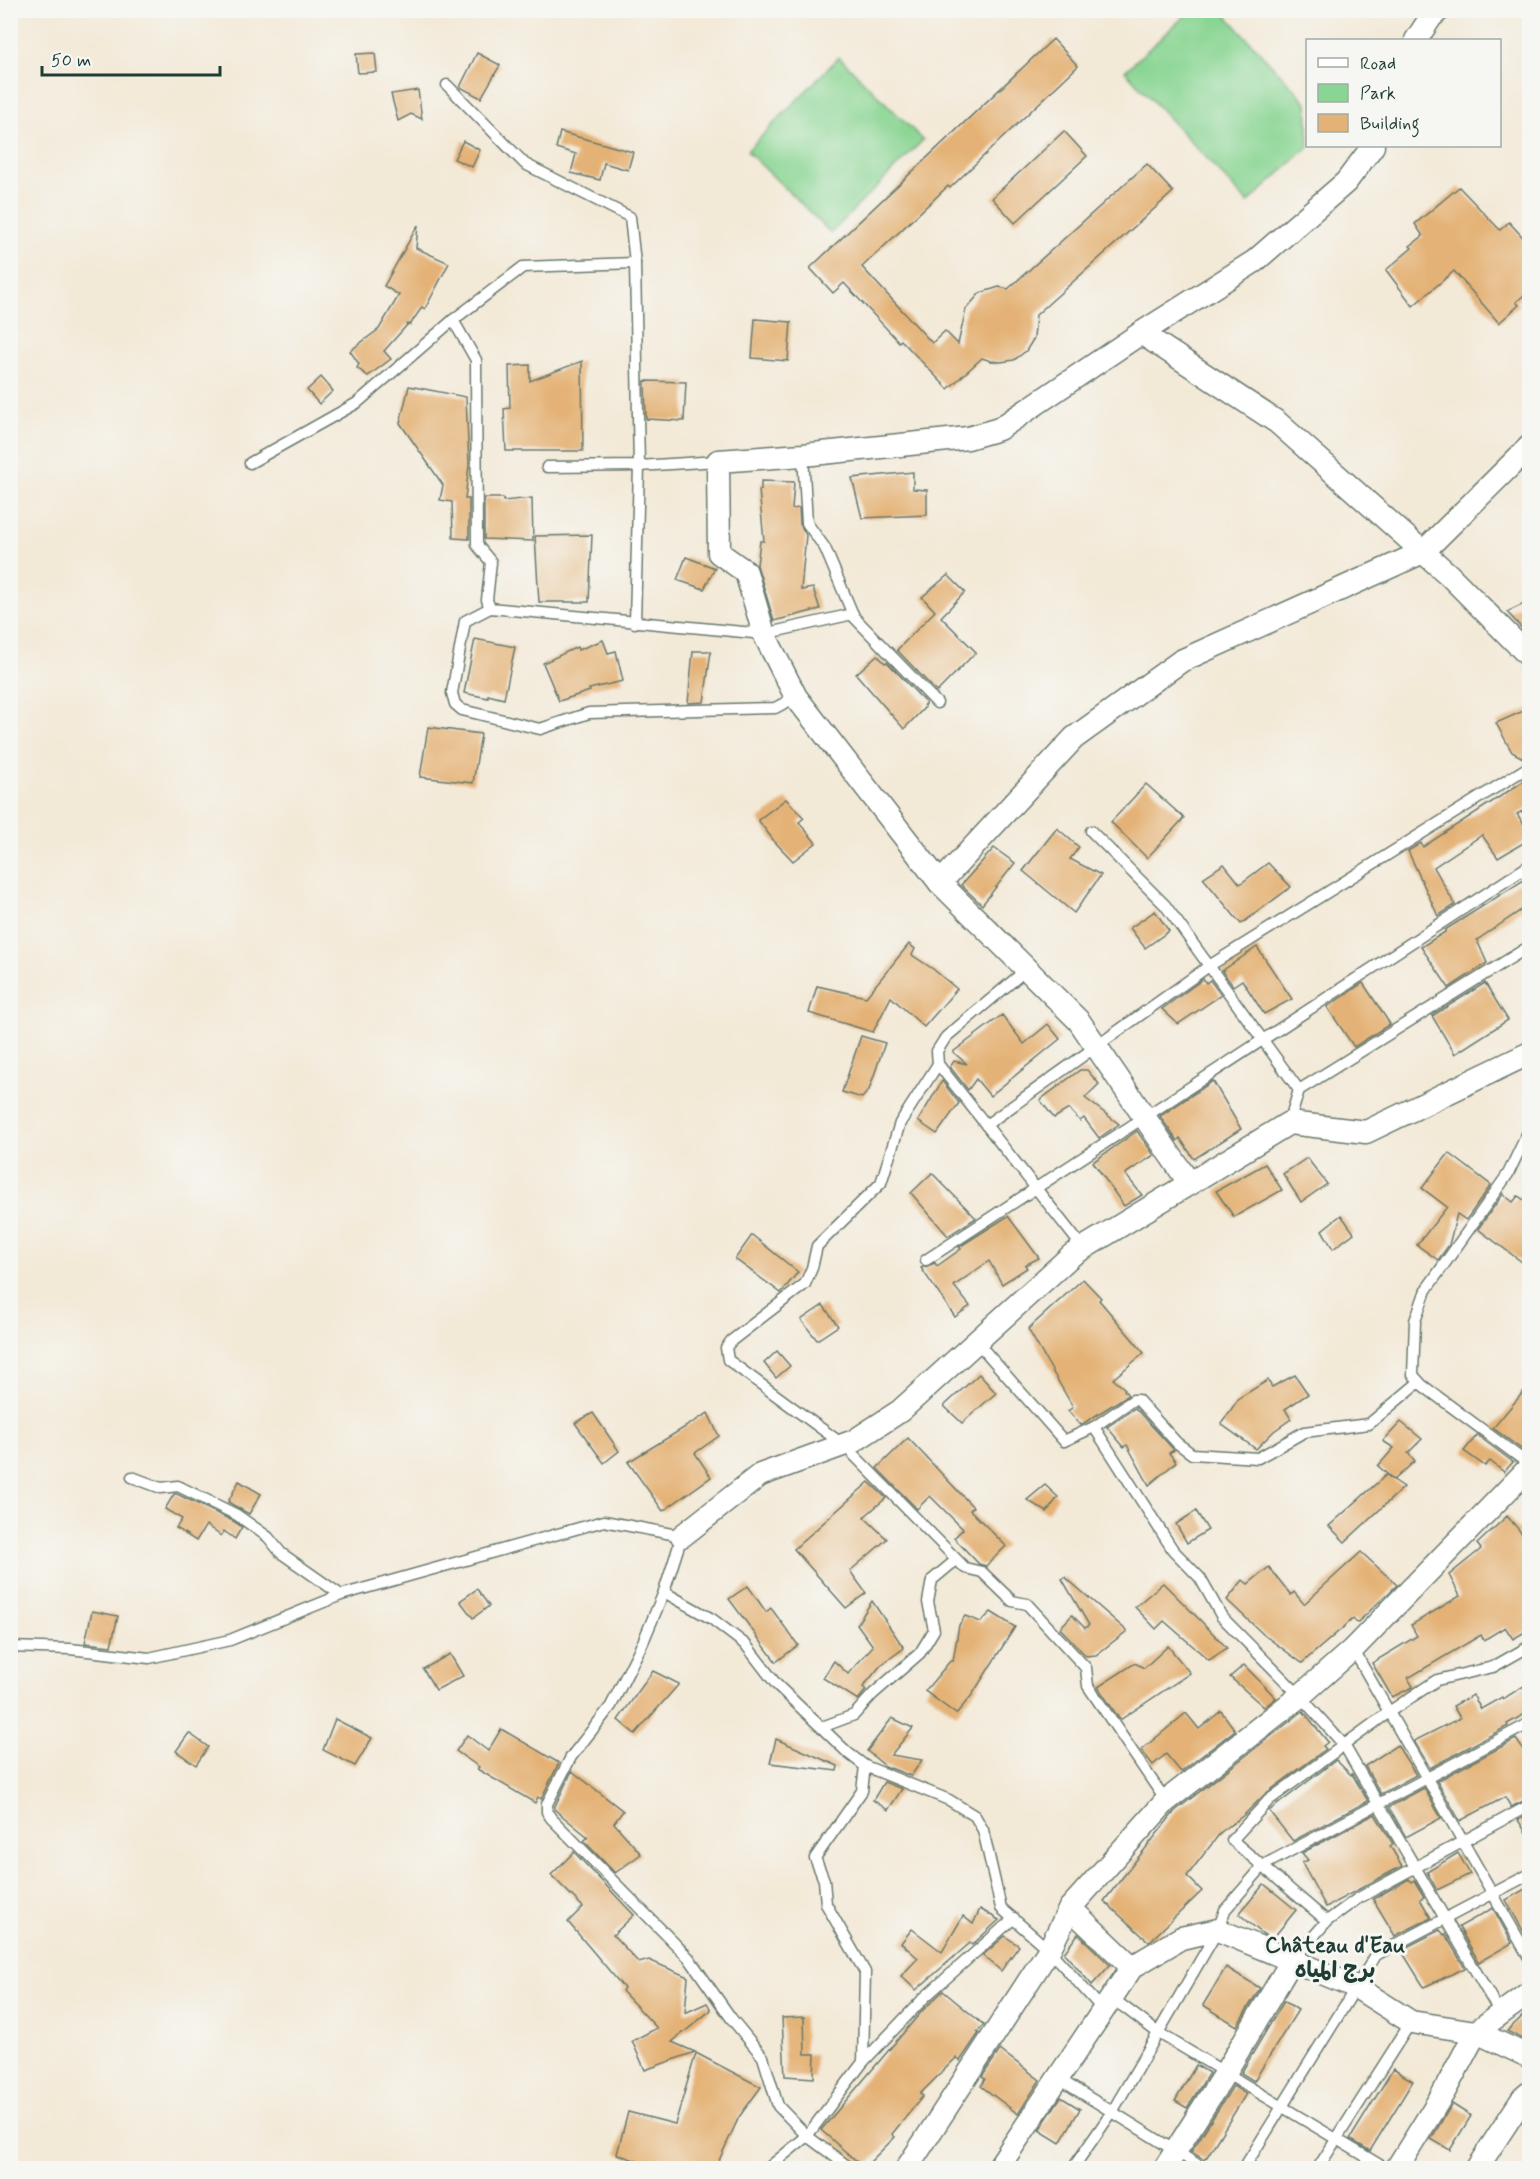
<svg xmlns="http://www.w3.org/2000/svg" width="1540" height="2179" font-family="Mynerve,'Playpen Sans Arabic',sans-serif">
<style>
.green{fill:#89d593;stroke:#548964;stroke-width:1.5}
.building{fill:#e4b276}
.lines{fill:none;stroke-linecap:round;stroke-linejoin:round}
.service-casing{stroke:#69796d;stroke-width:13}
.minor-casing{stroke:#69796d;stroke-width:25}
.service{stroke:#fff;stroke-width:10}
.minor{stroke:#fff;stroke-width:22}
.labels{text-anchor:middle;stroke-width:6;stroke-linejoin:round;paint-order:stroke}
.quarter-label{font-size:22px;font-weight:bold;fill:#1f3d34;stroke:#f6f6f2}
</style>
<rect width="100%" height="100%" fill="#f6f6f2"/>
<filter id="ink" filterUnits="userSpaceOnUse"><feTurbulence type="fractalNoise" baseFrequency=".0167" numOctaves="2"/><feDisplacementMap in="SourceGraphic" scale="12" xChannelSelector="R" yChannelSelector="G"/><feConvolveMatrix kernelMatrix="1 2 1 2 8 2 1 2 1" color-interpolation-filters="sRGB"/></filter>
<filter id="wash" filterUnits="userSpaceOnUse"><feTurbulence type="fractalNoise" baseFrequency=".008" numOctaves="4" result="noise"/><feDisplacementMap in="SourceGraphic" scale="24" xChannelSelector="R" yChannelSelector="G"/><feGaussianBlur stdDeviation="1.35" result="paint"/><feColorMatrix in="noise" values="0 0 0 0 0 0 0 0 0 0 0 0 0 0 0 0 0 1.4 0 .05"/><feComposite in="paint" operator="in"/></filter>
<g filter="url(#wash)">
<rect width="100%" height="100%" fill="#f3e9d7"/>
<!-- green -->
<g class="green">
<path d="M1190,11H1222L1307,103L1309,146L1248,203L1125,71Z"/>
<path d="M839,57L923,140L831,233L747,151Z"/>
</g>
<g id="blocks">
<!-- building -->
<g class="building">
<path d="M1053,39L1078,66L950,188L948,186L862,267L932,343L945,331L958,344L966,309L980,293L999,287L1008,289L1147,164L1173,192L1036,315L1034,338L1026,351L1014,360L1001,362L991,361L982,358L948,389L901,340L899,342L844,283L833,293L810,268Z"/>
<path d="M375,53L377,72L358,73L356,54Z"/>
<path d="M477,53L500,65L481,98L460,87Z"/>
<path d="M418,90L422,119L411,114L398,121L391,94Z"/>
<path d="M1064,131L1087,156L1015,223L992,198Z"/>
<path d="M560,132L633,152L628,170L604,163L600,180L571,173L576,154L556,148Z"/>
<path d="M463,141L480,150L472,167L454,159Z"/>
<path d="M1459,187L1500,230L1509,222L1530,245V290L1516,302L1519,305L1499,323L1454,271L1413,306L1386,270L1412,248L1410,246L1423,236L1415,224Z"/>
<path d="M418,225L416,248L449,263L425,309L422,307L410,325L408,324L384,351L391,359L368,376L357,368L359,364L350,351L379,329L399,295L384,286Z"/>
<path d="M755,319L791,322L788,361L752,358Z"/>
<path d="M582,361L583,451H506L504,409L510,408L509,366L530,365V381Z"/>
<path d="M321,377L333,391L319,404L307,390Z"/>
<path d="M645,381L686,382L684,421L646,419Z"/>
<path d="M409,386L466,397L469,465L465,499H469V539L453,538L452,502L440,500L443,485L400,423Z"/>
<path d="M913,472V489L927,490V515L862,518L852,478Z"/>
<path d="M761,481L794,482L792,509L799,508L800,524L806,535L801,590L813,588L820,609L774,621L757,565L760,541H764L759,490H761Z"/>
<path d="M484,498H503V501L532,498L533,541L484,539Z"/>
<path d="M592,535L589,602H539L535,536Z"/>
<path d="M686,557L715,568L704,589L677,580Z"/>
<path d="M948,575L965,592L941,617L976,652L937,692L897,650L935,611L922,597Z"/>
<path d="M1530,601V637L1507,612Z"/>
<path d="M475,639L515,647L504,699L488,695V698L464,693Z"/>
<path d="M603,640L608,653L616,651L623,681L589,689L590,691L559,701L543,663L577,647L578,650Z"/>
<path d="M693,651H711L704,702L688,703Z"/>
<path d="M877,655L885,663L887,662L926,703L924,705L925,707L904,729L856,674Z"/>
<path d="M1530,708V759L1526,760L1512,752L1496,723Z"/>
<path d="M428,727L481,734L473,783L420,777Z"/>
<path d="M1530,777V807L1517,814L1530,833V839L1498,858L1482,835L1434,867L1455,905L1438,916L1408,851L1421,843L1423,847Z"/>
<path d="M1146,784L1184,818L1147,858L1111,822Z"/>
<path d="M786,799L804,818L799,822L816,843L793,861L774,841L758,820Z"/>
<path d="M1057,828L1079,847L1070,859L1101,875L1074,913L1023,871Z"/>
<path d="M994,848L1015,863L982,905L961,885Z"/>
<path d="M1268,863L1291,887L1241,924L1203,878L1224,864L1240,884Z"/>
<path d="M1530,876V904L1477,940L1487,963L1449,988L1421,947L1445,932V930Z"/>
<path d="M1155,911L1169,931L1145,948L1130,928Z"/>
<path d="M909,944L915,949L912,955L933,969L957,989L924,1027L891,997L873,1032L809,1013L817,986L866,997Z"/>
<path d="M1257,947L1292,999L1264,1014L1242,980L1233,986L1222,971Z"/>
<path d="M1203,979L1206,983L1210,980L1221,995L1178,1024L1162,1009Z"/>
<path d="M1363,983L1390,1024L1354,1047L1327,1007Z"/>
<path d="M1485,983L1508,1020L1455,1054L1432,1016Z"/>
<path d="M1002,1015L1024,1044L1048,1024L1060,1039L990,1096L976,1079L968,1090L950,1067L954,1061L967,1064L953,1052Z"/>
<path d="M861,1036L885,1043L869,1090L862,1098L842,1092Z"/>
<path d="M1080,1070H1087L1099,1084L1085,1098L1119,1124L1099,1138L1084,1118L1080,1121L1069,1109L1054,1118L1040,1100Z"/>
<path d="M942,1081L959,1103L937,1134L918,1121Z"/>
<path d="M1213,1081L1241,1129L1194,1159L1180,1138L1177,1141L1160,1116Z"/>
<path d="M1137,1131L1154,1155L1125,1174L1142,1195L1124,1206L1093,1162Z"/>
<path d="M1449,1153L1491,1185L1466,1220L1457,1214L1449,1245L1438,1260L1417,1245L1447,1207L1422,1188Z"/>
<path d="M1307,1158L1327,1184L1301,1202L1283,1174Z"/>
<path d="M1265,1164L1282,1190L1234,1217L1216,1191Z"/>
<path d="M932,1173L976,1218L948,1236L911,1193Z"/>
<path d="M1503,1194L1513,1202L1518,1196L1530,1204V1252L1522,1262L1478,1229Z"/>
<path d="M1341,1215L1354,1233L1333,1249L1322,1230Z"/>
<path d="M1008,1216L1039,1258L1025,1265L1027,1268L1002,1284L989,1261L954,1286L970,1306L955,1317L921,1268L935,1263L937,1266L961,1249L959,1247Z"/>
<path d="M752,1235L798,1272L781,1293L735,1259Z"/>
<path d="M1083,1279L1101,1298L1099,1300L1144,1353L1113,1379L1125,1389L1124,1390L1128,1395L1081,1425L1068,1411L1073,1407L1028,1329Z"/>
<path d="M823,1305L838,1326L817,1340L801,1320Z"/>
<path d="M777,1351L790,1366L776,1378L764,1363Z"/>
<path d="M979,1374L996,1393L962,1423L944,1406Z"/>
<path d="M1295,1375L1308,1394L1285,1409L1291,1419L1274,1431L1256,1449L1221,1424L1239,1398L1268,1380L1272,1387Z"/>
<path d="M1530,1384V1444L1524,1451L1493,1428Z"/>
<path d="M1135,1408L1174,1450L1169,1453L1176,1462L1149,1485L1127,1445L1124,1447L1107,1427Z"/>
<path d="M593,1413L619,1451L604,1463L575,1423Z"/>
<path d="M708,1413L719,1436L695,1453L711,1477L663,1511L628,1462Z"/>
<path d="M1401,1422L1422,1439L1408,1453L1415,1461L1394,1480L1378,1466L1394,1448L1383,1441Z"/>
<path d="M1477,1435L1513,1462L1504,1472L1490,1461L1485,1466L1464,1451Z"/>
<path d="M908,1438L973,1507L970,1510L1006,1546L986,1566L979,1564L954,1538L963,1529L930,1496L917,1509L877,1468Z"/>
<path d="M1386,1475L1404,1487L1345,1542L1329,1526Z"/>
<path d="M239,1481L261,1494L249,1514L228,1502Z"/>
<path d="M869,1482L886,1498L864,1517L887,1539L850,1571L866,1593L846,1608L794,1549Z"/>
<path d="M1045,1485L1058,1497L1047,1512L1027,1500Z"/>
<path d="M174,1494H177L233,1521L242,1527L235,1539L224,1531L221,1536L206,1525L196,1541L176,1528L182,1519L165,1509Z"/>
<path d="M1196,1511L1208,1530L1187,1543L1176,1524Z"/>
<path d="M1507,1516L1530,1543V1629L1513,1639L1505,1627L1484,1640L1481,1635L1408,1678L1413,1687L1392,1697L1372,1663L1417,1636L1411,1625L1460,1596L1449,1575L1481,1549L1477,1544Z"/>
<path d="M1361,1552L1397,1585L1357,1623L1353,1619L1302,1663L1264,1635L1227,1600L1243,1580L1248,1584L1269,1567L1291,1595L1294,1592L1304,1604Z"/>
<path d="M1065,1577L1127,1631L1096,1655L1086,1656L1060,1628L1072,1615L1085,1628L1089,1625L1062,1579Z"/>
<path d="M1163,1583L1201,1621L1227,1648L1209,1660L1164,1621L1156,1629L1135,1607Z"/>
<path d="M748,1586L766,1612L771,1608L798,1645L776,1662L729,1599Z"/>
<path d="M477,1589L489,1606L473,1618L460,1601Z"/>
<path d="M872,1601L904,1648L881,1665L863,1687L866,1690L858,1700L823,1678L834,1661L848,1674L873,1646L857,1624Z"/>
<path d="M92,1611L118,1616L111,1646L85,1643Z"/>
<path d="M991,1612L1015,1627L972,1695L956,1714L925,1691L951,1660L953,1661L959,1625L965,1616L981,1622Z"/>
<path d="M1168,1646L1190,1673L1120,1720L1098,1687L1135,1663L1144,1668Z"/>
<path d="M450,1654L463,1676L436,1690L423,1669Z"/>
<path d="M1244,1665L1276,1698L1264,1707L1230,1677Z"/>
<path d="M653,1671L679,1684L635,1734L618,1720Z"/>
<path d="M1530,1682V1711L1507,1724L1508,1726L1430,1768L1414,1741L1460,1718L1453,1706L1473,1695L1481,1709L1502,1697L1503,1699Z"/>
<path d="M1221,1711L1235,1730L1181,1772L1166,1754L1153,1765L1141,1750L1186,1713L1199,1729Z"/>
<path d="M1303,1711L1328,1742L1323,1746L1326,1749L1265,1794L1244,1815L1221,1832L1187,1876L1202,1891L1149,1942L1104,1901L1175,1811Z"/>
<path d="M892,1718L913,1728L891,1755L922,1760L911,1776L885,1766L867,1751Z"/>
<path d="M335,1719L372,1738L355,1766L323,1750Z"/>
<path d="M501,1729L559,1763L541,1799L538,1797L535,1803L477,1769L479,1767L456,1751L467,1735L488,1751Z"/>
<path d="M189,1733L208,1747L196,1765L176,1751Z"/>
<path d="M776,1739L838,1766L837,1771L770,1763Z"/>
<path d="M1516,1739L1530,1760V1798L1511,1807L1505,1797L1460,1821L1437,1781Z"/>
<path d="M1397,1745L1416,1775L1381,1794L1365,1766Z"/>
<path d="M1336,1760L1351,1775L1352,1774L1368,1801L1293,1841L1269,1811Z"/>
<path d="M572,1771L623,1811L614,1823L641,1854L615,1873L584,1841L588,1837L555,1810V1806Z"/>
<path d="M884,1782L902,1789L888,1810L873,1800Z"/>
<path d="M1424,1788L1441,1818L1406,1837L1389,1807Z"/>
<path d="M1375,1814L1393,1844L1390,1846L1402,1866L1326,1907L1302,1863L1308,1860L1302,1853Z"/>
<path d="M1530,1814V1839L1518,1820Z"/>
<path d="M574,1852L634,1915L613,1935L639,1963L649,1960L688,1977L685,2013L707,2003L711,2010L672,2042L695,2052L645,2070L632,2041L657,2028L622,1991L624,1988L568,1922L583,1907L551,1875Z"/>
<path d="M1458,1853L1470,1874L1437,1890L1427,1872Z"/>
<path d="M1409,1879L1411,1882L1414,1880L1424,1897L1420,1899L1431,1918L1395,1936L1373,1899Z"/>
<path d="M1264,1884L1296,1910L1273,1938L1263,1934L1239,1914Z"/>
<path d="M1530,1886V1934L1526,1936L1506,1900Z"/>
<path d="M1493,1908L1512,1943L1479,1962L1459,1927Z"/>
<path d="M980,1909L999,1920L972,1945L970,1943L916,1990L901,1976L918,1958L901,1943L912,1929L942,1952L963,1916L973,1924Z"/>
<path d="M1440,1930L1444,1935L1445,1934L1465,1968L1424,1987L1401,1950Z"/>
<path d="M1078,1934L1110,1965L1092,1985L1064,1953Z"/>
<path d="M1005,1936L1019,1946L1001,1971L983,1955Z"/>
<path d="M1226,1967L1260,1988L1237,2026L1203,2005Z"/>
<path d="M943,1991L984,2025L977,2032L979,2033L960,2061L956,2058L920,2094L923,2096L892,2134L895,2137L864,2168L821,2130L922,2011Z"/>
<path d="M1284,2001L1298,2010L1254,2081L1241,2073Z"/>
<path d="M1530,2009V2042L1507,2031Z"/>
<path d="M804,2017L805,2054H815L814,2078L785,2076L782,2018Z"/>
<path d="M1000,2050L1040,2080L1018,2114L981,2086L985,2079L982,2077Z"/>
<path d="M696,2053L761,2087L739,2117L715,2169H641L643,2163L617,2154L628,2112L675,2124Z"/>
<path d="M1196,2065L1209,2073L1187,2108L1175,2101Z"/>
<path d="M1393,2069L1413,2081L1370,2151L1350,2139Z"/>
<path d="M1233,2086L1246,2094L1205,2160L1191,2152Z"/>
<path d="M1061,2097L1080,2109L1060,2143L1039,2130Z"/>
<path d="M1452,2104L1471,2116L1450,2150L1431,2139Z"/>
</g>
</g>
</g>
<g filter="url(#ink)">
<use href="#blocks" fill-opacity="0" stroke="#69796d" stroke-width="1.5"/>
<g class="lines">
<!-- service casing -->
<g class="service-casing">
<g id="service">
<path d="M447,85L525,164L630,217L635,263L639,466L635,623"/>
<path d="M453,320L476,360L477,545L491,562L487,600L490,608L764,634L853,614"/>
<path d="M803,455L807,523L825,548L854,617L937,703"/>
<path d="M250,463L357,403L453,320L523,267L635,263"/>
<path d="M547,467L639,466L718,461"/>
<path d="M490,608L465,621L452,693L455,704L462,710L540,729L589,713L775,708L796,697"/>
<path d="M1091,831L1165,905L1299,1090"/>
<path d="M1027,969L946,1037L937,1051L938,1064L1083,1248"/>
<path d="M938,1064L900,1123L881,1183L817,1246L812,1268L805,1284L731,1341L726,1348L728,1360L845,1446L965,1568L982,1572L1012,1601L1027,1604L1086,1668L1088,1686L1166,1801"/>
<path d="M1289,1123L1299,1090L1530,946"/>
<path d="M986,1125L1209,966L1530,766"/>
<path d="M1530,1128L1508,1174L1426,1290L1415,1321L1413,1375L1422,1385L1530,1465"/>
<path d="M926,1260L1530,865"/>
<path d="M976,1341L1064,1441L1094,1427L1173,1550L1200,1578L1222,1617L1300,1696L1344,1745L1500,2013"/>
<path d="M1094,1427L1133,1400H1138L1177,1443L1192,1454L1258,1458L1304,1432L1369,1424L1419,1382"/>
<path d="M132,1477L161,1488L178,1486L237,1515L268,1537L281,1553L341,1595"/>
<path d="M664,1592L712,1619L746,1645L776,1684L848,1753L865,1766L949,1800L975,1816L983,1830L1001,1908L1049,1950L1104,2011"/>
<path d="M10,1647L70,1649L149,1658L230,1640L341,1595L604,1521L682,1536L664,1592L643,1642L611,1706L571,1757L547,1804V1812L551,1818L689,1958L731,2018L763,2057L778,2106L807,2136L850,2168"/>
<path d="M1353,1649L1530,1959"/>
<path d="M822,1727L854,1715L873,1694L920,1653L934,1630L928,1602L932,1580L956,1560"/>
<path d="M1327,1921L1232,1840L1269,1800L1389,1712L1437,1680L1493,1667L1530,1646"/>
<path d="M1291,1962L1327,1921L1357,1899L1530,1805"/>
<path d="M1112,1998L1157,2032L1385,2168"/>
<path d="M863,2062L925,1997L1014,1918"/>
<path d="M1059,2079L1203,2168"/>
<path d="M768,2168L807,2136L863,2062L865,1972L826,1904L824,1880L815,1858L862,1791L865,1766"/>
<path d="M1073,2168L1112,2112L1218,1930L1225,1910L1264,1865L1530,1723"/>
<path d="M1244,2168L1376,1955L1530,1874"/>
<path d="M1318,2168L1411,2022"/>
</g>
</g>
<!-- minor casing -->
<g class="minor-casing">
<g id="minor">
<path d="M1416,40L1431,17L1439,10"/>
<path d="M1141,333L1277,422L1449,575L1530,657"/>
<path d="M940,883L1074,738L1181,661L1423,552L1530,446"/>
<path d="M1190,1184L1079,1021L940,883L796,697L764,634L746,572L719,553L718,461L803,455L968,438L999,429L1141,333L1255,261L1346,182L1373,146"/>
<path d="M682,1536L760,1475L854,1441L900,1411L1072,1255L1289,1123L1366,1132L1530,1053"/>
<path d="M1070,1908L1132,1967L1181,1938L1218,1930L1356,1987L1411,2022L1476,2032L1530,2057"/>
<path d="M907,2168L1049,1950L1070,1908L1166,1801L1300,1696L1353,1649L1530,1467"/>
<path d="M998,2168L1132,1967"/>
<path d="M1165,2168L1225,2073L1291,1962"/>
<path d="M1397,2168L1444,2092L1476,2032L1530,1992"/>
<path d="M1477,2168L1523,2098L1530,2092"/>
</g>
</g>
<!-- service -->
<use href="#service" class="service"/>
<!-- minor -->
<use href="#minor" class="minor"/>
</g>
</g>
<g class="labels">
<!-- quarter labels -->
<g class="quarter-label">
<text x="1335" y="1952">Château d'Eau<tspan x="1335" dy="25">برج المياه</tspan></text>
</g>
</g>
<!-- margin -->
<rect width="1540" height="2179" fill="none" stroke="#f6f6f2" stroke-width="36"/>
<!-- legend -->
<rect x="1306" y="39" width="195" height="108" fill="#f6f6f2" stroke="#a0aca6" stroke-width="1.5"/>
<rect x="1318" y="58" width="30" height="9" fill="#ffffff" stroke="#a0aca6" stroke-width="1.5"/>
<text x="1360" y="69" font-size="18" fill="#1f3d34">Road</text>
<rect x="1318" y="84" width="30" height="18" fill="#89d593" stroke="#a0aca6" stroke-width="1.5"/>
<text x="1360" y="99" font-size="18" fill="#1f3d34">Park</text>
<rect x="1318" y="114" width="30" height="18" fill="#e4b276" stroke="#a0aca6" stroke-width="1.5"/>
<text x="1360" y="129" font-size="18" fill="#1f3d34">Building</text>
<!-- scale -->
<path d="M42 66v9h178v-9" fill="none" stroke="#1f3d34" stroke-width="3"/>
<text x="51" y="66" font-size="18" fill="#1f3d34" stroke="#f6f6f2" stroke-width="4.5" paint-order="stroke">50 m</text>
</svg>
